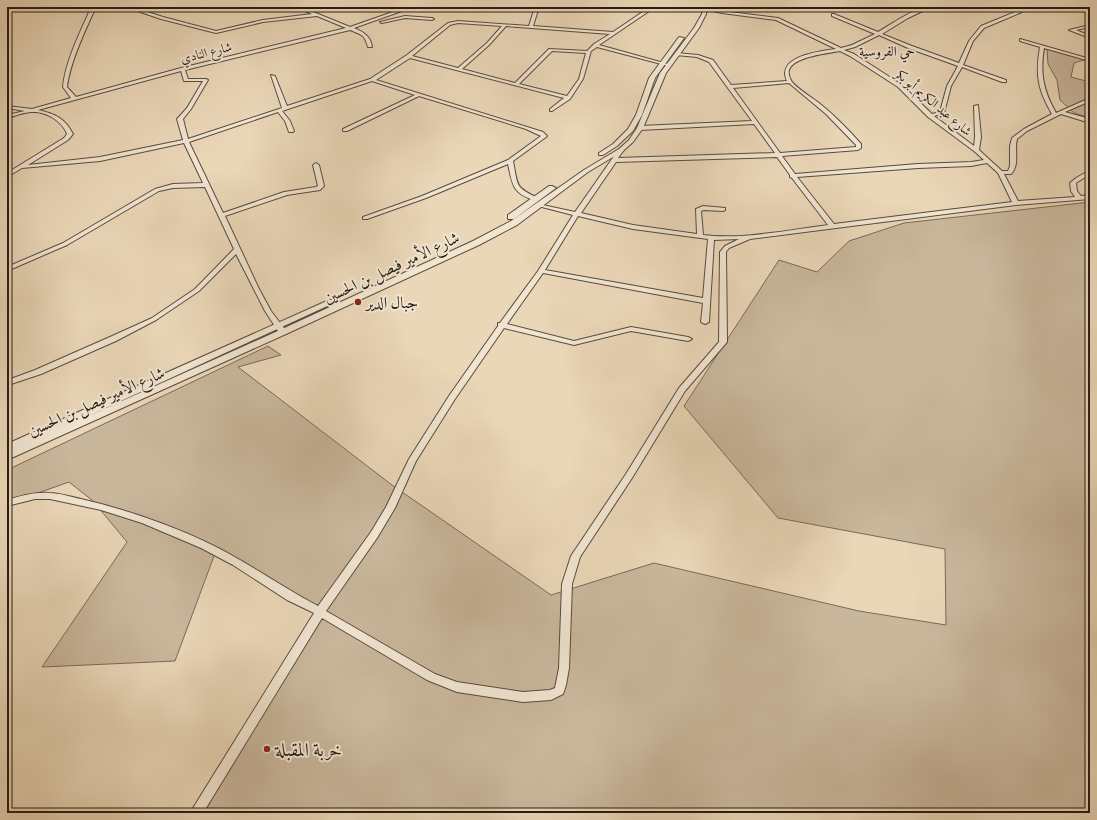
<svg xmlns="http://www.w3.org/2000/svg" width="1097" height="820" font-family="'IM FELL Great Primer',Amiri,serif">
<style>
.green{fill:#c9b79c;stroke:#786a58}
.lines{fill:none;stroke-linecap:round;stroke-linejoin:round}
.minor-casing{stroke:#584b3e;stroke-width:2}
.tertiary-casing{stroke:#584b3e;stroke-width:2}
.minor{fill:#f1e5d1;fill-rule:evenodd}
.tertiary{fill:#f1e5d1;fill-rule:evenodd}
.poi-dot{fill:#8f2418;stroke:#f1e5d1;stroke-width:1.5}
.labels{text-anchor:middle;stroke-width:4;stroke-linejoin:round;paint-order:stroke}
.far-street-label{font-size:13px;fill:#271c15;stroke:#f1e5d1}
.far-neighbourhood-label{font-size:14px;fill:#271c15;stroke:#f1e5d1}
.street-label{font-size:16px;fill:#271c15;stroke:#f1e5d1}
.poi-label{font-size:16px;fill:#271c15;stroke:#f1e5d1;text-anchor:start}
.near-poi-label{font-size:19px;fill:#271c15;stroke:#f1e5d1;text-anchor:start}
</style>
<rect width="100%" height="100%" fill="#ead7b8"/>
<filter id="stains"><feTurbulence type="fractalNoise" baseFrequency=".005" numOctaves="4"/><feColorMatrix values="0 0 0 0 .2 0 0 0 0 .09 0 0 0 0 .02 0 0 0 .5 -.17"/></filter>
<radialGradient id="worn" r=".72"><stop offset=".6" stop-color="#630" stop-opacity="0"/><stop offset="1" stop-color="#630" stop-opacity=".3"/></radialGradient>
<!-- green -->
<g class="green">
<path d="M1047,49L1090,59V61L1084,60L1074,63L1071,77L1090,82V118L1074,113L1060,100L1057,80L1048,64Z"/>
<path d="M1090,202V813H204L316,611L217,548L175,661L42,667L127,542L93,501L69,482L7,504V470L268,346L281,355L238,367L392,485L551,595L654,563L859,611L946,625L945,549L778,518L684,406L779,260L817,272L849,241L904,223Z"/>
</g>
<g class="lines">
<!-- minor casing -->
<g class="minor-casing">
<g id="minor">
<path d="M99,7H106L94,11C84,33 70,63 67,87L76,97L181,68L346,28L317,16L263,22L216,33L161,19L126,7H132L163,17L216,31L263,20L312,14L296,7H301L350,27L407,7H413L354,28C363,32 371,36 372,47H368C364,34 362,35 350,30L185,70L188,79H206L208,80L191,109L183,119L188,139L282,108L271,75L275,76L287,106L370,79L407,55L448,23L458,21L529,26L534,10L533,7H537L538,10L533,26L613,32L650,7H655L599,45L671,65L669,66L597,47L591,51L583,79L570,99L552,111H550V109L564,98L410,58L376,80L543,132L547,136L546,137L513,161C518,185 514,187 538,198V200L536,201C512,193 513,186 508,164L426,198L367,219H363V217L422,196L508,160L541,136L526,129L419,96L347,131H343V129L415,95L372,81L282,111L290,121L294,131L293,132H289L285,121L278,112L189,142L223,213L284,192L316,187L318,186L313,165L316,163L319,165L324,186L320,190L287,195L225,216L259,289L271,311L287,332L286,334H280L265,311L236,254L199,291L156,320L116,341L41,374L11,384H8L7,382L8,380L35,370L110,337L152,318L195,289L234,249L205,187L173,188L159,191L67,245L7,271V267L63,243L155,189L173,184L203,183L184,143L100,161L22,168L7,177V173L64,138L67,134C62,121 46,111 32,112C24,112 15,116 7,118V115L25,111L7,108V106L32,109L71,98L63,87C65,63 80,32 90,10ZM458,23L502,26L487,43L458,68L412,56L450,25ZM506,26L610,34L594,44L587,51L549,49L515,83L462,69L489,45ZM552,51L586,53L579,79L567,96L519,84ZM181,71L184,81H203L187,108L177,119L183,140L100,157L28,165L68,140L73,134C65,118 55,114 38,110Z"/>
<path d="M704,7L722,11L778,18L841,48L852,45L875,34L832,16V14H834L878,32C892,24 915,7 931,7L908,18L882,34L912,46L959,63L969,41L981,26L1020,10L1022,7H1026L1022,12L984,28L973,41L963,65L1006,80V82H1002L962,67L951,86L944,113L934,116L974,146L975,137L974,106L978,105L981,137L979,150L1002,171H1008L1010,166V146L1012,138L1024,129L1052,114C1038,90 1035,75 1040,47L1020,41V39L1090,59V61L1044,48C1040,73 1043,90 1056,113L1090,98V101L1065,112L1090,119V123L1061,114L1027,131L1017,139C1014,151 1020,165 1011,174H1004L1018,201L1075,197L1071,191L1070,183L1076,178L1090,170V174L1076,183L1077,191L1081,196L1090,195V199L1016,205L750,239L729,248L726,252L727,342L685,391L632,478L580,557L572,584L569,668L566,685L563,694L551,700L523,702L457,692L427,680L322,618L203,813H190L314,613L287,600L233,565L201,548L142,523L101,510L50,499H35L7,506V500C21,496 34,492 49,493C60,493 71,497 81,499C133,511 195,533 240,560C266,575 291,592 318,606L371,532L386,507L409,459L449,396L498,326V323H500L538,271L573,215L538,206V204L575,212L619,149L621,148L624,150L618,158L775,153L754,124L640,130L637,128L640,126L752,121L709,62L697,57L676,55V53L698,55L713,60L731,85L787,81C775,56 821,51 836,49L776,20L722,13L704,9ZM879,35L908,48L958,66L947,86L940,112L932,114L902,85L854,54L844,50L855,47ZM840,51L850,56L898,87L928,117L974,151L984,160L971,162L918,164L795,174L782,156L858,150L861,148V144C848,129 834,115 819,103C810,96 799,90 792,82C790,79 788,74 789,70C793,57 828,53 840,51ZM789,83L826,114L856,145V147L780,153L733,88ZM777,157L790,175V177L792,178L828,225C789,230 741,240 703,235L701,211L704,210L723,211L725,210V208L703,206L696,209L697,234L633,225L581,213L616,162ZM987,163L998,173L1012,202L834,224L797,177L918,168L971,166ZM578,216L633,229L708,239L703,298L545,270ZM739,239L725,246L720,252L719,342L679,388L626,474L571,556L562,584L559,668L555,688L550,690L523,692L457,682L435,674L326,611L377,538L395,508L416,461L455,399L504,328L574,345L631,331L688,341L692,339L688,337L631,327L574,341L507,324L543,273L703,303L701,322L705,324L709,322L714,240Z"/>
<path d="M405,16L432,18L434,19L432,20L405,18L382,23L380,22Z"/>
<path d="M1090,25V27L1076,30L1090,36V38L1069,30Z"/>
</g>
</g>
<!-- tertiary casing -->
<g class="tertiary-casing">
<g id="tertiary">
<path d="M703,7H707L706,14L699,28L666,73L643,128L633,142L623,151L588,172L517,225L479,245L286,334L7,460V444L329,300H335L336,302L84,418L280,330L473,241L511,221L584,170L619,149L629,140L637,128L660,73L694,28L702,14Z"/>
<path d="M679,37L684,38L655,78L642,115L633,131L617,146L603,155H599V153L613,144L628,129L636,115L649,78Z"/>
<path d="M549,186H552L556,188L514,219H508V215Z"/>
</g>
</g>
<!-- minor -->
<use href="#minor" class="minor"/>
<!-- tertiary -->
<use href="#tertiary" class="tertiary"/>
</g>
<!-- markers -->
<g class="poi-dot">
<circle cx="358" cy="302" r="4"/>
<circle cx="267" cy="749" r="4"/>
</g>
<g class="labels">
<!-- far-street labels -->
<g class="far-street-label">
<text transform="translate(206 52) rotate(-14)" y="5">شارع النادي</text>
<text transform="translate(934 102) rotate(40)" y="5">شارع عبد الكريم أبو بكر</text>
</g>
<!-- far-neighbourhood labels -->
<g class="far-neighbourhood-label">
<text x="887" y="56">حي الفروسية</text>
</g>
<!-- street labels -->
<g class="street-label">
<text transform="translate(391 267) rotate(-25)" y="6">شارع الأمير فيصل بن الحسين</text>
<text transform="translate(96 401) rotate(-24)" y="6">شارع الأمير فيصل بن الحسين</text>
</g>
<!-- poi labels -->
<g class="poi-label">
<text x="366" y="308">جبال الدير</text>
</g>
<!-- near-poi labels -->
<g class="near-poi-label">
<text x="275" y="756">خربة المقبلة</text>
</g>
</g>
<!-- margin -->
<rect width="1097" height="820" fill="none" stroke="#ead7b8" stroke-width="24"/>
<rect x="8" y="8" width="1081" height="804" fill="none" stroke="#271c15" stroke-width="2"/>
<rect x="12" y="12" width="1073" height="796" fill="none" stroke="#271c15"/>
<rect width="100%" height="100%" filter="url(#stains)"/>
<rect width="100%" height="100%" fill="url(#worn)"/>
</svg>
